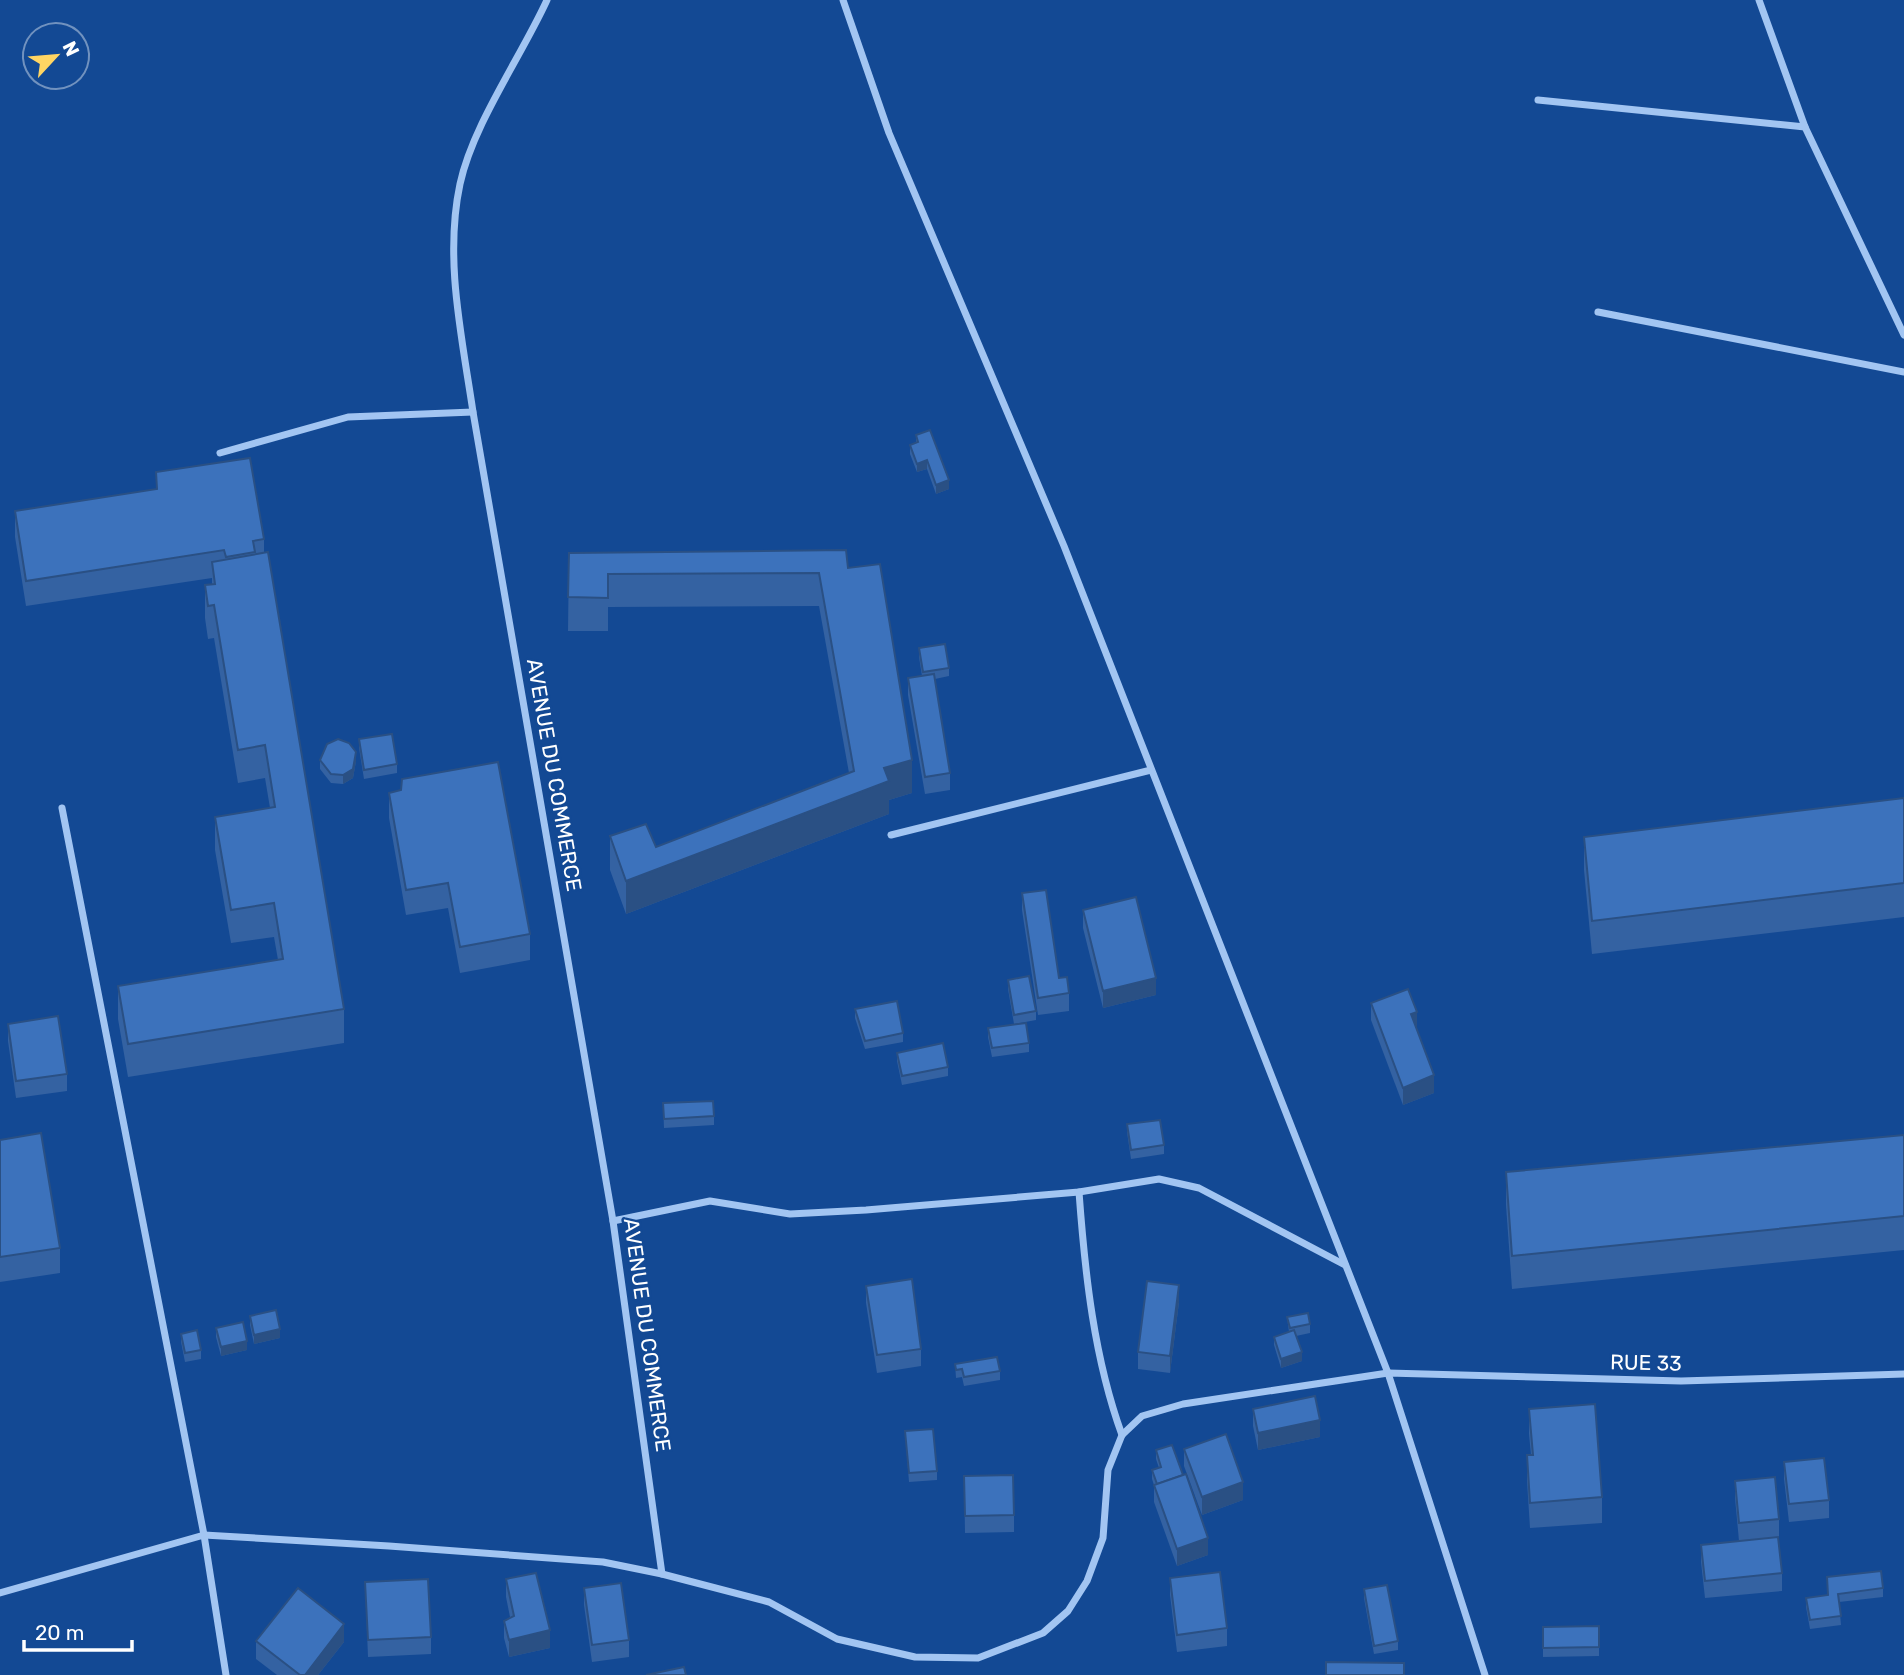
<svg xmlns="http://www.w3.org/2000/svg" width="1904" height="1675" font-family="Rubik,sans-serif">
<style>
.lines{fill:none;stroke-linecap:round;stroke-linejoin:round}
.minor{stroke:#a2c5f2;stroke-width:7}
.wall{fill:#3462a2}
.shaded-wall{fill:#2a5084}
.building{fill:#3c72bc;stroke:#2a5084;stroke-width:2}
.labels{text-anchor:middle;stroke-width:5;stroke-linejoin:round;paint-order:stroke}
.street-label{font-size:21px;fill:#fff;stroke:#134994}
</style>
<rect width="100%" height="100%" fill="#134994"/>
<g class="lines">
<!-- minor -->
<g class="minor">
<path d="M547,0C521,57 473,124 460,184C444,259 462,337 473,412L613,1221L662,1574"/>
<path d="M843,0L889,133L1064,546L1388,1373L1485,1675"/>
<path d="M1759,0L1805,127L1904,335"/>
<path d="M1538,100L1805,127"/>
<path d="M1598,312L1904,372"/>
<path d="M220,453L348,417L473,412"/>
<path d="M62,808L204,1535L226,1675"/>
<path d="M891,835L1151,770"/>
<path d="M1079,1192C1085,1274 1094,1358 1122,1435"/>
<path d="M613,1221L710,1201L790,1214L866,1210L1079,1192L1159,1179L1199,1188L1345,1265"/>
<path d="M0,1593L204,1535L389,1546L603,1562L662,1574L769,1602L837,1639L915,1657L978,1658L1043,1633L1068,1611L1087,1581L1103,1538L1108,1470L1122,1435L1142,1416L1183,1404L1388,1373L1681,1381L1904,1374"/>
</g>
</g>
<!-- wall -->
<g class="wall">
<path d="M916,435L949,489L936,494L927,469L917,472L910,454V445L916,443Z"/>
<path d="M156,472L264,539V553L344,1009V1043L128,1077L118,1019V986L278,960L274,937L231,943L215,850V817L270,808L265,778L238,783L214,638L208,639L205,618V585L212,584V578L26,606L15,537V511L156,489Z"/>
<path d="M569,553L848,568L912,793L889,800V814L626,914L610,870V836L656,847L849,773L819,606L608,607V631H568Z"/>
<path d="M919,648L949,668V676L935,679L950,773V790L925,794L908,695V678L922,676L919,657Z"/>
<path d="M359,739L397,764V773L364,779L359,748Z"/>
<path d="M320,760L356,761L353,778L343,784L331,783L320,769Z"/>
<path d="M401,790L530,934V960L460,973L448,908L406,915L389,818V793Z"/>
<path d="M1904,798V917L1592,954L1584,870V837Z"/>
<path d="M1022,893L1059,978L1069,993V1011L1038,1015L1022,910Z"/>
<path d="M1083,910L1156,995L1103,1008L1083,928Z"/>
<path d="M1008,980L1036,1011V1020L1014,1024L1008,989Z"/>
<path d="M1371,1003L1417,1029L1434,1093L1403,1105L1371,1020Z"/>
<path d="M855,1009L903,1033V1042L865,1049L855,1018Z"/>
<path d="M8,1024L67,1074V1091L16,1098L8,1041Z"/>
<path d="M988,1028L1029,1043V1052L992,1057L988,1037Z"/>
<path d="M897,1053L948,1067V1076L902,1085L897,1061Z"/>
<path d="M663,1103L714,1116V1125L664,1128Z"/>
<path d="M1127,1124L1164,1145V1154L1131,1159L1127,1132Z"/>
<path d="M1904,1135V1250L1512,1289L1506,1205V1172Z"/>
<path d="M0,1140L60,1248V1273L0,1282Z"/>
<path d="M866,1286L921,1349V1366L877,1373L866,1303Z"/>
<path d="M1179,1302L1170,1373L1138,1369V1352Z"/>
<path d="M250,1316L280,1338L254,1344L250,1325Z"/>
<path d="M1287,1317L1310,1324V1333L1296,1336L1302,1361L1281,1368L1274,1345V1337L1289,1332Z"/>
<path d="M216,1328L247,1350L221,1356L216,1337Z"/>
<path d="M181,1334L201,1350V1359L185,1362L181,1342Z"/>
<path d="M955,1364L1000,1371V1380L964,1386L962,1377L956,1378Z"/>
<path d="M1253,1409L1320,1437L1258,1450L1253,1426Z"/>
<path d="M1529,1409L1602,1497V1523L1530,1528L1527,1481V1455H1531L1529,1434Z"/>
<path d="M905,1431L937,1471V1480L909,1482Z"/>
<path d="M1184,1449L1243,1500L1202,1515L1184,1466Z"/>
<path d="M1156,1450L1208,1555L1177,1566L1154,1502V1485L1152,1479V1470L1159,1468L1156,1459Z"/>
<path d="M1784,1462L1829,1500V1518L1789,1522L1784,1479Z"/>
<path d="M964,1476L1014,1515V1532L965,1533Z"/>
<path d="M1735,1481L1779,1519V1537L1739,1541L1735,1498Z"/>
<path d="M1701,1545L1782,1573V1591L1705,1598L1701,1562Z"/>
<path d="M1827,1577L1883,1588V1597L1839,1602L1841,1625L1810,1629L1806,1607V1598L1828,1595Z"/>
<path d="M1170,1578L1227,1628V1646L1177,1652L1170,1595Z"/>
<path d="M506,1579L550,1648L509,1657L504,1638V1621L510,1617L506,1597Z"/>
<path d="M365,1582L431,1637V1654L368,1657Z"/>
<path d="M584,1588L629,1640V1657L592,1662L584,1605Z"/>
<path d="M1364,1589L1398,1641V1650L1374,1654L1364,1598Z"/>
<path d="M1599,1626V1656L1543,1657V1627Z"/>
<path d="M256,1641L344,1642L318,1675H277L256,1659Z"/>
</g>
<!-- shaded-wall -->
<g class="shaded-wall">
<path d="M927,460V469L917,472V464Z"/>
<path d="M949,480V489L936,494V485Z"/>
<path d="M356,752V761L353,778L343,784V775Z"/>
<path d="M912,760V793L889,800V814L626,914V881L884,768Z"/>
<path d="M1156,978V995L1103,1008V991Z"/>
<path d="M1417,1012V1029L1411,1014Z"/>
<path d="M1434,1075V1093L1403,1105V1088Z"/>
<path d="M1179,1285V1302L1170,1373V1356Z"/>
<path d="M280,1329V1338L254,1344V1335Z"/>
<path d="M247,1341V1350L221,1356V1347Z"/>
<path d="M1302,1352V1361L1281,1368V1359Z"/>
<path d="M1320,1420V1437L1258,1450V1433Z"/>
<path d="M1243,1482V1500L1202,1515V1497Z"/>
<path d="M1208,1538V1555L1177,1566V1549Z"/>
<path d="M344,1624V1642L318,1675H305Z"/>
<path d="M550,1630V1648L509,1657V1640Z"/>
</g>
<!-- building -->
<g class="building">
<path d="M930,430L949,480L936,485L927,460L917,464L910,445L918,442L916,435Z"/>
<path d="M250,458L264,539L253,541L255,552L226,557L224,550L26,581L15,511L157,489L156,472Z"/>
<path d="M846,550L848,568L880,564L912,760L884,768L889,781L626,881L610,836L646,824L656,847L854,771L819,573L608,574V598L568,597L569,553Z"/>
<path d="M268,552L344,1009L128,1044L118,986L283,959L274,903L231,910L215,817L275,807L265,745L238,750L214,605L208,606L205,585L215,584L212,562Z"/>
<path d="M945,644L949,668L923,672L919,648Z"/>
<path d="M934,674L950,773L925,777L908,678Z"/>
<path d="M392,734L397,764L364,770L359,739Z"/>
<path d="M338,739L349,743L356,752L353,769L343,775L331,774L320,760L327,744Z"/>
<path d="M498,762L530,934L460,947L448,883L406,890L389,793L401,790L402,779Z"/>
<path d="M1904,798V883L1592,921L1584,837Z"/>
<path d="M1046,890L1059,978L1067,977L1069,993L1038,998L1022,893Z"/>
<path d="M1136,897L1156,978L1103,991L1083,910Z"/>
<path d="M1029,976L1036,1011L1014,1015L1008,980Z"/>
<path d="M1408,989L1417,1012L1411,1014L1434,1075L1403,1088L1371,1003Z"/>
<path d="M897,1001L903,1033L865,1041L855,1009Z"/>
<path d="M58,1016L67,1074L16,1081L8,1024Z"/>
<path d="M1026,1023L1029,1043L992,1048L988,1028Z"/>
<path d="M943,1043L948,1067L902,1076L897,1053Z"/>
<path d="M713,1101L714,1116L664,1119L663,1103Z"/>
<path d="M1160,1120L1164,1145L1131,1150L1127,1124Z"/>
<path d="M41,1133L60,1248L0,1257V1140Z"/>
<path d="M1904,1135V1216L1512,1256L1506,1172Z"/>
<path d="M912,1279L921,1349L877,1355L866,1286Z"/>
<path d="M1147,1281L1179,1285L1170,1356L1138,1352Z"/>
<path d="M276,1310L280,1329L254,1335L250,1316Z"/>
<path d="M1308,1313L1310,1324L1290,1328L1287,1317Z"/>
<path d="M243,1322L247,1341L221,1347L216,1328Z"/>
<path d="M197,1330L201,1350L185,1353L181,1334Z"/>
<path d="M1294,1330L1302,1352L1281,1359L1274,1337Z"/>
<path d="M997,1357L1000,1371L964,1377L962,1369L956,1370L955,1364Z"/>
<path d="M1315,1396L1320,1420L1258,1433L1253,1409Z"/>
<path d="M1595,1404L1602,1497L1530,1503L1527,1455H1533L1529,1409Z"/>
<path d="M933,1429L937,1471L909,1473L905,1431Z"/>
<path d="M1226,1434L1243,1482L1202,1497L1184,1449Z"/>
<path d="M1172,1445L1183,1475L1157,1484L1152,1470L1161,1467L1156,1450Z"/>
<path d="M1824,1458L1829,1500L1789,1504L1784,1462Z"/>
<path d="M1186,1474L1208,1538L1177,1549L1154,1485Z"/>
<path d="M1013,1475L1014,1515L965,1516L964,1476Z"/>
<path d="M1775,1477L1779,1519L1739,1523L1735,1481Z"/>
<path d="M1778,1537L1782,1573L1705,1581L1701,1545Z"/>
<path d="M1881,1571L1883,1588L1838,1594L1841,1616L1810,1620L1806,1598L1828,1595L1827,1577Z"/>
<path d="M1220,1572L1227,1628L1177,1635L1170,1578Z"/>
<path d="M536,1573L550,1630L509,1640L504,1621L514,1616L506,1579Z"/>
<path d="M428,1579L431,1637L368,1640L365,1582Z"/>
<path d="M621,1583L629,1640L592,1645L584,1588Z"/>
<path d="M1387,1585L1398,1641L1374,1646L1364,1589Z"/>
<path d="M298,1588L344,1624L305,1675H300L256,1641Z"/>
<path d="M1599,1626V1647L1543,1648V1627Z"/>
<path d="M1326,1662L1404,1663V1675H1326Z"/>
<path d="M684,1667L686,1675H646Z"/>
</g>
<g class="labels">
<!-- street labels -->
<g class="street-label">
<text transform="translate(554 775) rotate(80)" y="7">AVENUE DU COMMERCE</text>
<text transform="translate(647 1335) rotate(82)" y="7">AVENUE DU COMMERCE</text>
<text transform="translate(1646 1363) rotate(1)" y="7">RUE 33</text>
</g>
</g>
<!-- north arrow -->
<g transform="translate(56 56) rotate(64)"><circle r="33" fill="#134994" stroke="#7192bf" stroke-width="2"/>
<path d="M0-5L12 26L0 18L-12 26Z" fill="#ffd563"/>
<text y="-10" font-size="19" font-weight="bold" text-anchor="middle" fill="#ffffff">N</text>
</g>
<!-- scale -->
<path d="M24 1640v10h108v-10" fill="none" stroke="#ffffff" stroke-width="3.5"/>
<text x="35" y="1640" font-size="21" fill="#ffffff" stroke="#134994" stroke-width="5" paint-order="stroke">20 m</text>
</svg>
